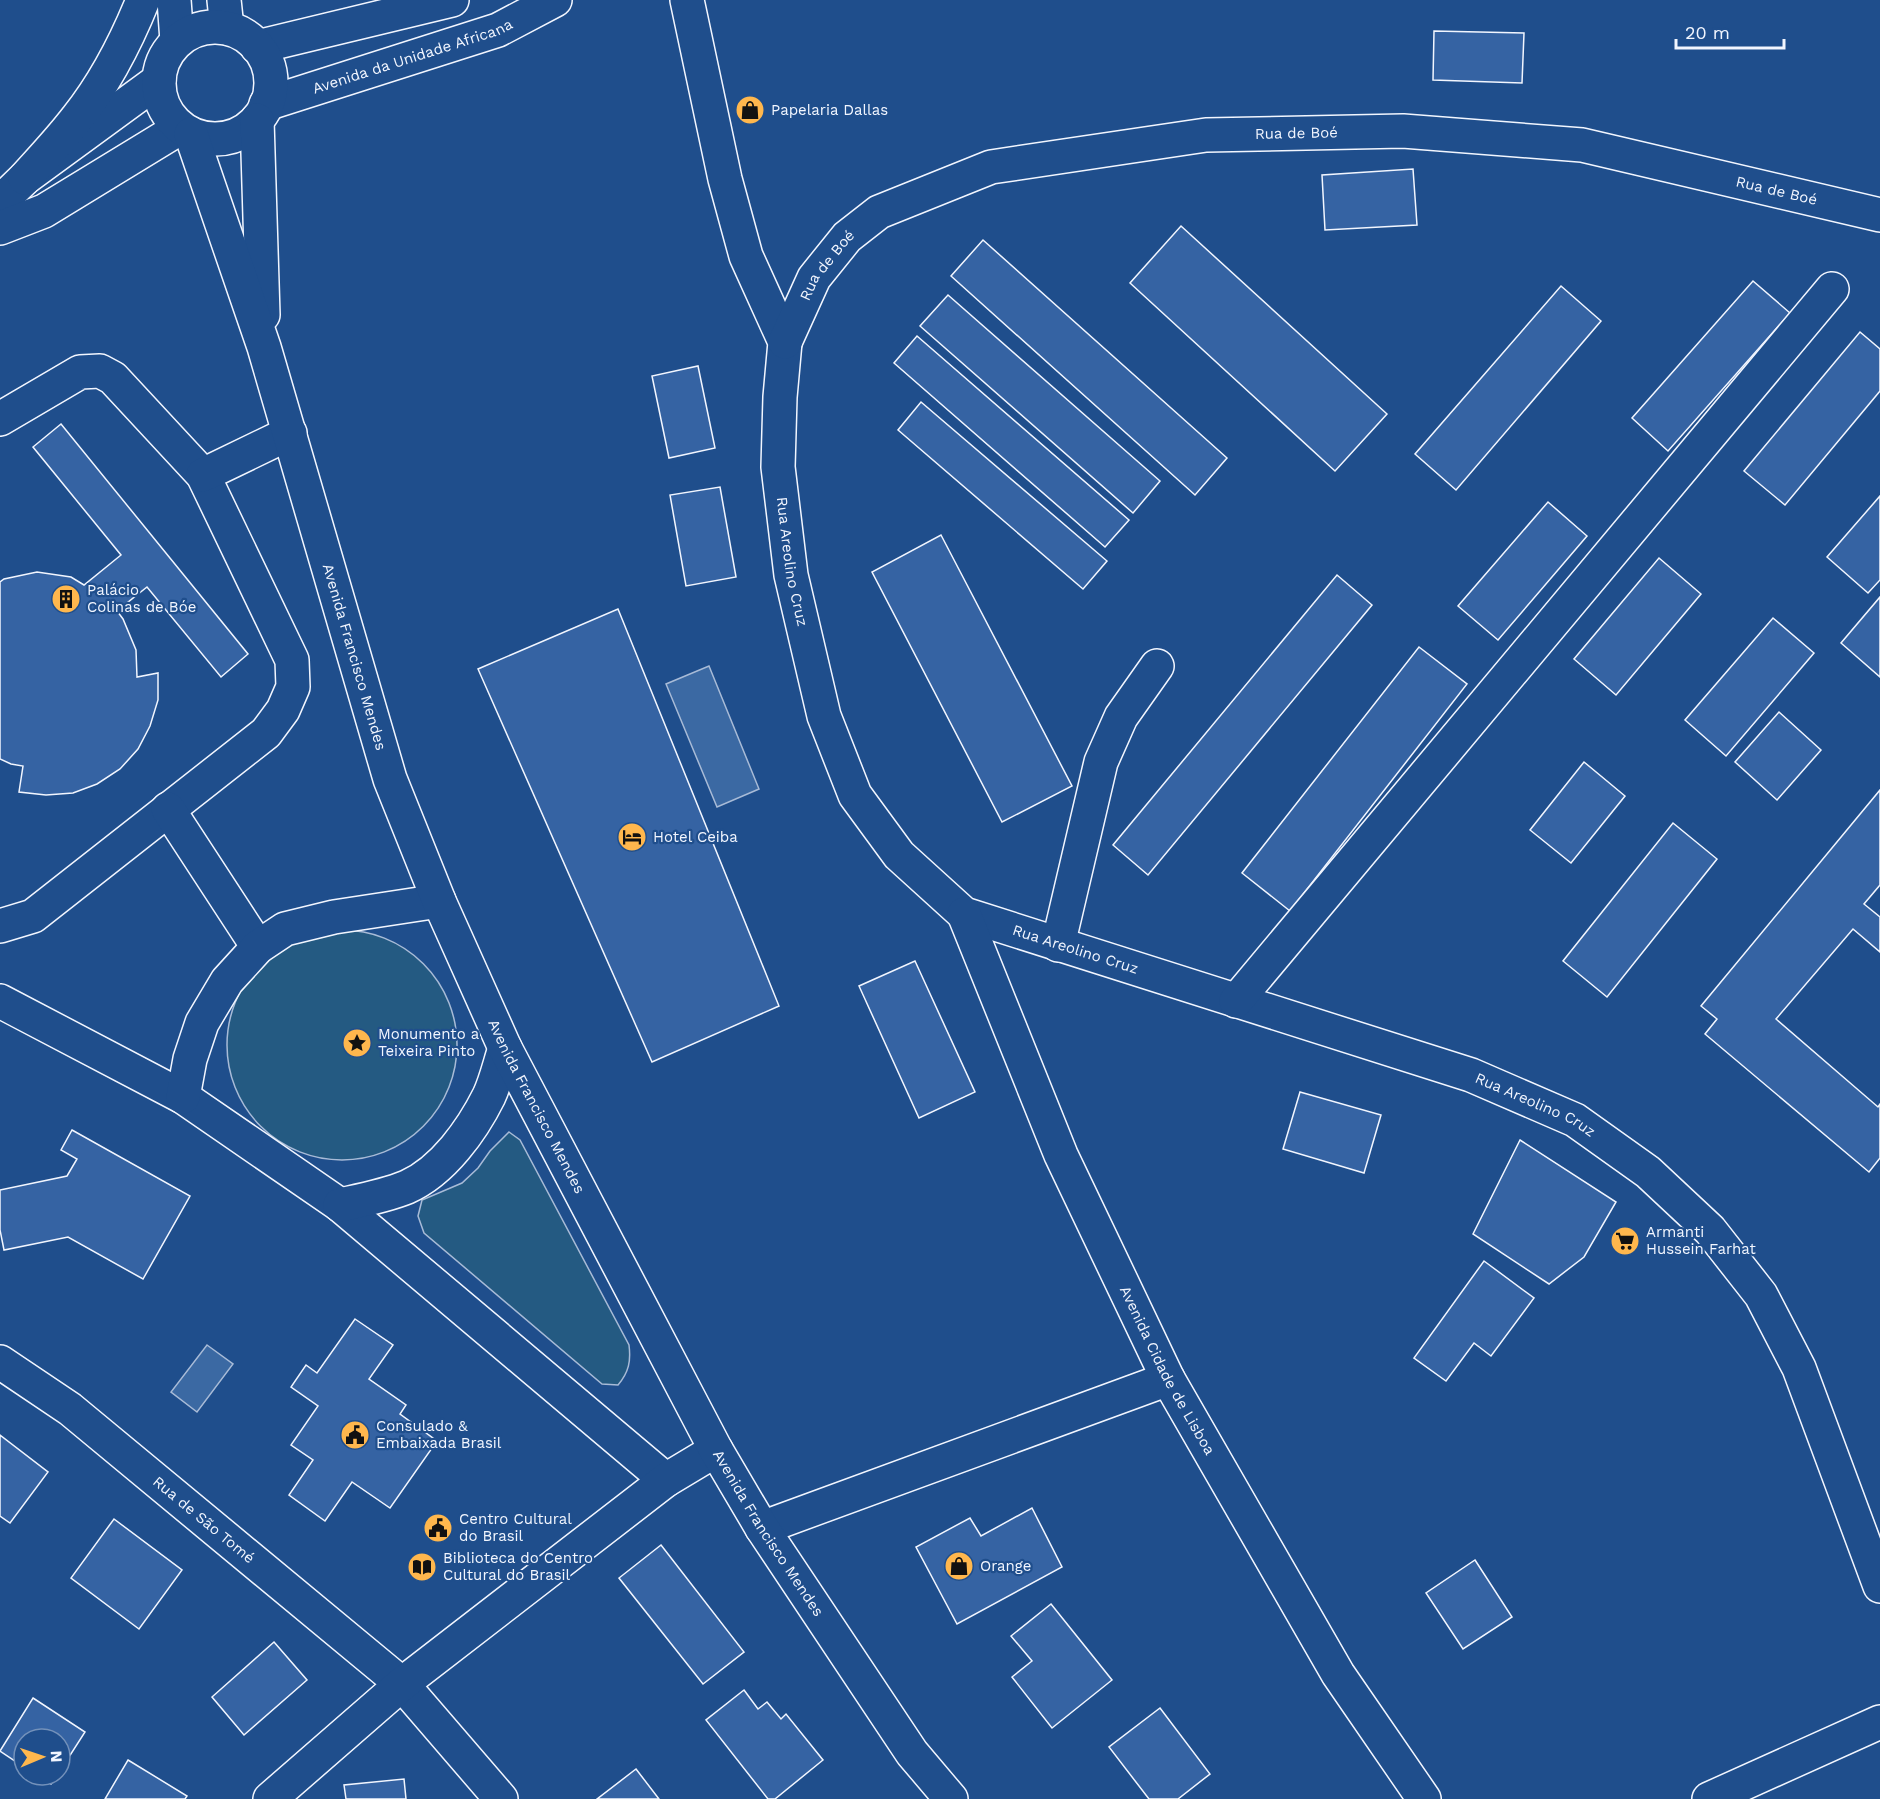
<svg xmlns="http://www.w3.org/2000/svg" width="1880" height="1799" font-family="'Work Sans',sans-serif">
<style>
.green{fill:#245a82;stroke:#a8bbd7;stroke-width:1.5}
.water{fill:#3b69a3;stroke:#a8bbd7;stroke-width:1.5}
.building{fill:#3563a3;stroke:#f2f6ff;stroke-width:1.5}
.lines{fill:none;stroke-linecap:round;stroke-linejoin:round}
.minor-casing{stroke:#f2f6ff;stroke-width:36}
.major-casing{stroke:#f2f6ff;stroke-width:36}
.minor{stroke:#1f4e8c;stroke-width:33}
.major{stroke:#1f4e8c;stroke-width:33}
.labels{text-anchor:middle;stroke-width:4.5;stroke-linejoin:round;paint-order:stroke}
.street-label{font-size:15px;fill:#f2f6ff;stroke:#1f4e8c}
.poi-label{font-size:15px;fill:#f2f6ff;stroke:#1f4e8c;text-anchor:start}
</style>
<rect width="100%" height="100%" fill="#1f4e8c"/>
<!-- green -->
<g class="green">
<circle cx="342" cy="1045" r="115"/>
<path d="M509,1132L520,1140L629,1345C631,1361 629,1372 618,1385L602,1384L424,1233L418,1216L422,1200L462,1183L478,1168L490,1151Z"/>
</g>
<!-- water -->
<g class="water">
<path d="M709,666L759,789L717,807L666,684Z"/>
<path d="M207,1345L233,1364L197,1412L171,1392Z"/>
</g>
<!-- building -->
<g class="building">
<path d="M1434,31L1524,33L1522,83L1433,80Z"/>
<path d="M1413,169L1417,225L1325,230L1322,175Z"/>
<path d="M1181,226L1387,414L1335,471L1130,283Z"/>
<path d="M983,240L1227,458L1195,495L951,276Z"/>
<path d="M1753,281L1790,313L1668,451L1632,418Z"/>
<path d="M1561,286L1601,321L1456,490L1415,454Z"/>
<path d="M948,295L1160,481L1133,513L920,326Z"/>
<path d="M1860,332L1880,349V391L1785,505L1744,471Z"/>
<path d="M917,336L1129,520L1105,547L894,363Z"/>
<path d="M698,366L715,448L669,458L652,376Z"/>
<path d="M921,402L1107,561L1083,589L898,430Z"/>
<path d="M61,424L248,654L221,677L147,587L117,611L123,619L136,650L137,677L158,673V700L150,726L138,749L120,769L97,784L73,793L46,795L19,792L23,766L11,764L0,759V582L4,579L37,572L71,577L84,585L121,555L33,447Z"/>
<path d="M720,487L736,577L686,586L670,495Z"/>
<path d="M1880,496V580L1868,593L1827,557Z"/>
<path d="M1548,502L1587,536L1498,640L1458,606Z"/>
<path d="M941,535L1072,786L1002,822L872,572Z"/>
<path d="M1659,558L1701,594L1616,695L1574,659Z"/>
<path d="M1337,575L1372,605L1148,875L1113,845Z"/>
<path d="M1880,597V677L1841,643Z"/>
<path d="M618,609L779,1006L652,1062L478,669Z"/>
<path d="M1773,618L1814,653L1726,756L1685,720Z"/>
<path d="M1419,647L1467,684L1290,911L1242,873Z"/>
<path d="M1779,712L1821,750L1777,800L1735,762Z"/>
<path d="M1584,762L1625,796L1571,863L1530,830Z"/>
<path d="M1880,790V885L1864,904L1880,917V952L1853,929L1776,1019L1878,1107L1880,1104V1158L1869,1172L1705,1034L1717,1019L1701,1006Z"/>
<path d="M1673,823L1717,859L1607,997L1563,961Z"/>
<path d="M915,961L975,1092L919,1118L859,986Z"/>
<path d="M1300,1092L1381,1115L1364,1173L1283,1149Z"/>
<path d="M72,1130L190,1196L143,1279L68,1237L4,1250L0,1230V1190L67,1176L77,1159L61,1150Z"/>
<path d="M1520,1140L1616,1202L1584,1257L1549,1284L1473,1234Z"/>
<path d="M1484,1261L1534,1298L1491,1356L1474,1343L1446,1381L1414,1358Z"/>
<path d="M355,1319L393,1345L369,1379L406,1405L400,1414L437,1441L390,1508L352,1482L325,1521L289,1495L313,1460L291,1445L318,1406L291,1387L306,1365L317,1373Z"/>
<path d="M0,1435L48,1472L10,1523L0,1516Z"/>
<path d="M1032,1508L1062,1567L957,1624L916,1547L970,1518L981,1536Z"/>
<path d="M114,1519L182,1570L139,1629L71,1578Z"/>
<path d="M661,1545L744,1652L703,1684L619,1578Z"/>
<path d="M1475,1560L1512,1617L1463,1649L1426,1593Z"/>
<path d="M1051,1604L1112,1680L1052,1728L1012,1677L1032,1661L1011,1636Z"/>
<path d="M274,1642L307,1680L244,1735L212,1697Z"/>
<path d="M744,1690L758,1709L767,1702L781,1719L786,1714L823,1760L775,1799H768L706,1720Z"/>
<path d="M33,1698L85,1732L60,1771V1739H24V1767L0,1751Z"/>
<path d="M1160,1708L1210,1774L1178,1799H1149L1109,1747Z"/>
<path d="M128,1760L187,1796L185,1799H105Z"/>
<path d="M636,1769L659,1799H597Z"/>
<path d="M37,1775H57L51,1784Z"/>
<path d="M404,1779L406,1799H346L344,1785Z"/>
</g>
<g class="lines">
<!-- minor casing -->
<g class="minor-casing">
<g id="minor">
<path id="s1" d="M687,0L725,179L746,256L785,342L780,397L778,467L791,575L824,716L855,795L899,855L964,914L1471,1075L1575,1120L1648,1172L1710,1230L1761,1295L1799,1368L1880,1586"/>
<path d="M257,47L452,0"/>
<path id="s2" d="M266,104L498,30L555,0"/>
<path d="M0,202L25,178L159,80"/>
<path d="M0,228L44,211L180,128"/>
<path id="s3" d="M785,342L814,278L847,237L879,212L991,167L1206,135L1403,131L1582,145L1880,215"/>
<path d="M0,419L80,372L100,371L113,378L203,475L292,660L293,687L283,710L266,733L33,916L0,926"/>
<path d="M203,475L290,433"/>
<path d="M168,809L258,947"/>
<path id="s4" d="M964,914L1061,1155L1168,1379L1338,1674L1424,1799"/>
<path d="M1058,945L1101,762L1121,717L1157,666"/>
<path d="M0,1001L183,1097L340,1205L666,1480"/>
<path d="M1236,1001L1832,289"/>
<path d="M183,1097L190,1059L202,1023L227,981L258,947L285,929L334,917L439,901"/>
<path d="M340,1205C363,1200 385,1196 407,1187C443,1171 472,1130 489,1096C496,1081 500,1063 505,1048"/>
<path id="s5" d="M0,1362L70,1409L402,1684L501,1799"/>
<path d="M762,1528L1168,1379"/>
<path d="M270,1799L402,1684L666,1480L716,1450"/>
<path d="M1709,1799L1880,1722"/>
</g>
</g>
<!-- major casing -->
<g class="major-casing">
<g id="major">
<path d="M174,0L177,41"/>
<path d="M224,0L227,28"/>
<circle cx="215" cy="83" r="56"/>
<path d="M257,120L263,315"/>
<path id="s6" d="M191,134L264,347L390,779L439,901L505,1048L716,1450L762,1528L912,1753L951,1799"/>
<path d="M25,178C42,159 61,139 77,118C105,83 126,42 143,0"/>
</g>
</g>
<!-- minor -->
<use href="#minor" class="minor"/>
<!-- major -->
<use href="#major" class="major"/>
</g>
<!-- icons -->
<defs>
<g id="shop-disc" transform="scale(1.5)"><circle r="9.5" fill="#ffb74d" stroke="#1f4e8c"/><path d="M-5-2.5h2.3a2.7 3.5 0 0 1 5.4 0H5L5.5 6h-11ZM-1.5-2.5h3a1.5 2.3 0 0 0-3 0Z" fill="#111"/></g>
<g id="building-disc" transform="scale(1.5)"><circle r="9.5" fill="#ffb74d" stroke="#1f4e8c"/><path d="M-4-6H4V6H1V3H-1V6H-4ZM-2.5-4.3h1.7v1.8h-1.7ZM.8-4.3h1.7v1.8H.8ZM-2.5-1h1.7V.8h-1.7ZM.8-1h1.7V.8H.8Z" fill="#111"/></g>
<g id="hotel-disc" transform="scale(1.5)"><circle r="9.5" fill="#ffb74d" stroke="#1f4e8c"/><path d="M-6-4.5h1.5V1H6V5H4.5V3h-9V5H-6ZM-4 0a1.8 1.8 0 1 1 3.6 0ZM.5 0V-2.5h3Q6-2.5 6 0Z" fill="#111"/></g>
<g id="sight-disc" transform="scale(1.5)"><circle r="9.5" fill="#ffb74d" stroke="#1f4e8c"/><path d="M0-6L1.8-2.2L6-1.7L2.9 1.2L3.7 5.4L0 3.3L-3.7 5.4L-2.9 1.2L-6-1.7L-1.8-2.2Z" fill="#111"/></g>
<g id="supermarket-disc" transform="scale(1.5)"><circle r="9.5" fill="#ffb74d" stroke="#1f4e8c"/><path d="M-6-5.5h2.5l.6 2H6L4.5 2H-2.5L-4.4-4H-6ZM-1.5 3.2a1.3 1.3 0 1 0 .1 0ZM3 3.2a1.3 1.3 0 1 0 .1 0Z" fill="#111"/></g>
<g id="civic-disc" transform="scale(1.5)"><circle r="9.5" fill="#ffb74d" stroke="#1f4e8c"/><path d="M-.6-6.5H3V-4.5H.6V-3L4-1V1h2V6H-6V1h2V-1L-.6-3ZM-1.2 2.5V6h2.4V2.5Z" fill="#111"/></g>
<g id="library-disc" transform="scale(1.5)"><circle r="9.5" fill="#ffb74d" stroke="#1f4e8c"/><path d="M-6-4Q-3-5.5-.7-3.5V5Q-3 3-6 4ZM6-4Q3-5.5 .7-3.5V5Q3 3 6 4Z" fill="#111"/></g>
</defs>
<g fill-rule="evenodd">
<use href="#shop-disc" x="750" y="110"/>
<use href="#building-disc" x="66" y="599"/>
<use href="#hotel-disc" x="632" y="837"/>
<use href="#sight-disc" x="357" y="1043"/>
<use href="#supermarket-disc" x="1625" y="1241"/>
<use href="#civic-disc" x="355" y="1435"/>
<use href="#civic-disc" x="438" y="1528"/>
<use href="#shop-disc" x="959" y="1566"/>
<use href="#library-disc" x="422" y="1567"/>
</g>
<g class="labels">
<!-- street labels -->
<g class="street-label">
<text dy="5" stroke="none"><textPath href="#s2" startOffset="154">Avenida da Unidade Africana</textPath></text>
<text dy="5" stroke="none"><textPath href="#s3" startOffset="592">Rua de Boé</textPath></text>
<text dy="5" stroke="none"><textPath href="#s3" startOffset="1078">Rua de Boé</textPath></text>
<text dy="5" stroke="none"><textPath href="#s3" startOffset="88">Rua de Boé</textPath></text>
<text dy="5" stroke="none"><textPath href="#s1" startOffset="578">Rua Areolino Cruz</textPath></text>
<text dy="5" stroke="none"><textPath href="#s6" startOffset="548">Avenida Francisco Mendes</textPath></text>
<text dy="5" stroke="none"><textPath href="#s1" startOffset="1100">Rua Areolino Cruz</textPath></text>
<text dy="5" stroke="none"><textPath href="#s6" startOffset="1034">Avenida Francisco Mendes</textPath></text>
<text dy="5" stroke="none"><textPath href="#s1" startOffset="1586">Rua Areolino Cruz</textPath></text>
<text dy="5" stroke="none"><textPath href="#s4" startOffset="500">Avenida Cidade de Lisboa</textPath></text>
<text dy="5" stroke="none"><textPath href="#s5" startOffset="258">Rua de São Tomé</textPath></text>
<text dy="5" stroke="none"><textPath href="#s6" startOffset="1520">Avenida Francisco Mendes</textPath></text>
</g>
<!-- poi labels -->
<g class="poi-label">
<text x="771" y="115">Papelaria Dallas</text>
<text x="87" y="595">Palácio<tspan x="87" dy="17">Colinas de Bóe</tspan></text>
<text x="653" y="842">Hotel Ceiba</text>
<text x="378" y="1039">Monumento a<tspan x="378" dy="17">Teixeira Pinto</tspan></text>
<text x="1646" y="1237">Armanti<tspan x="1646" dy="17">Hussein Farhat</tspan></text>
<text x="376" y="1431">Consulado &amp;<tspan x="376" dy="17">Embaixada Brasil</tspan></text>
<text x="459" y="1524">Centro Cultural<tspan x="459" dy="17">do Brasil</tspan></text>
<text x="443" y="1563">Biblioteca do Centro<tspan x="443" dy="17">Cultural do Brasil</tspan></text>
<text x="980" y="1571">Orange</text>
</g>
</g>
<!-- north arrow -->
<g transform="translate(42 1757) rotate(88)"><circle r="28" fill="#1f4e8c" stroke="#7391ba" stroke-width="1.5"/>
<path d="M0-4.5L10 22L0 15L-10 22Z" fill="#ffb74d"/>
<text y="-9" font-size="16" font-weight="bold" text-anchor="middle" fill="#f2f6ff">N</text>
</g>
<!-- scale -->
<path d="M1676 39v9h108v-9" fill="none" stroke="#f2f6ff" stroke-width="3"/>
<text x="1685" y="39" font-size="18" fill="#f2f6ff" stroke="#1f4e8c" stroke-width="4.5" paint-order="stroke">20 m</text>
</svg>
